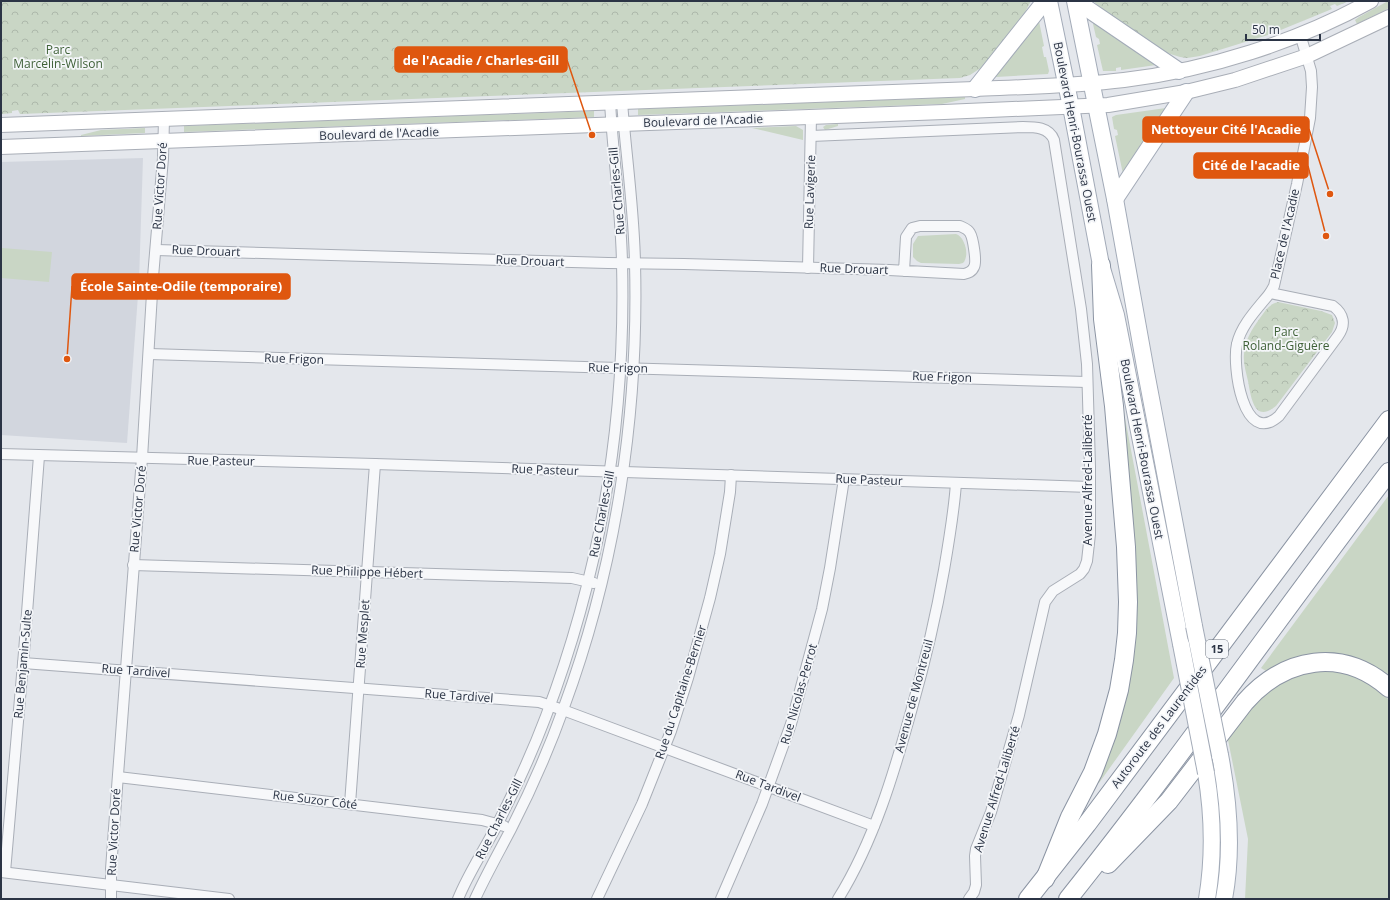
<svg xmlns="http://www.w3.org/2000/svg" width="1390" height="900" font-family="'Open Sans',sans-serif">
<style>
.built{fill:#d2d6de}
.grass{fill:#c9d6c5}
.forest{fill:url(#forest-crowns)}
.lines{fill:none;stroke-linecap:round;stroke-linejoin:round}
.minor-casing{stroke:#a9aeb7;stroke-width:12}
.secondary-casing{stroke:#a9aeb7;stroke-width:16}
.primary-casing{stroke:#a3abb8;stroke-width:18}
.motorway-casing{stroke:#8b94a3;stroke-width:20}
.minor{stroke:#f7f8fa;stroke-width:10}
.secondary{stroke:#fff;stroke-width:14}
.primary{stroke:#fff;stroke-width:16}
.motorway{stroke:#fff;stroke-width:18}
.primary-bridge-casing{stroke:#a3abb8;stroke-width:18;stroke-linecap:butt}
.primary-bridge{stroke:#fff;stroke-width:16}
.labels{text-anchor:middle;stroke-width:3.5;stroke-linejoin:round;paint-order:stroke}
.shield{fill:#f4f6f9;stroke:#676e7b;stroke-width:1}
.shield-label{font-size:11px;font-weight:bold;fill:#2b3445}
.park-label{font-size:12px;fill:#3f6138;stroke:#f4f6f9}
.street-label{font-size:12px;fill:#2b3445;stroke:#f4f6f9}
.leader{fill:none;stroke:#df570f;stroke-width:1.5}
.callout-dot{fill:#df570f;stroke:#f4f6f9;stroke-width:1.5}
.callout{fill:#df570f;stroke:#df570f;stroke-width:1.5}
.callout-label{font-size:13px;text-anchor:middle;font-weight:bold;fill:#fff}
</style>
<defs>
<pattern id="forest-crowns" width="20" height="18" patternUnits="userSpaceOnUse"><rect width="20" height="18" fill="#c9d6c5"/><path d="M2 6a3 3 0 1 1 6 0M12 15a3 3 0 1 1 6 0" fill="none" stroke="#adb8ab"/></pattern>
</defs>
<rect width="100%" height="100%" fill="#e4e7ec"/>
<!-- built -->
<path class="built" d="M143,158L139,282L127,443L1,435V162Z"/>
<!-- grass -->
<g class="grass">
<path d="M1388,1H1389V8L1357,24L1355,20L1359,17Z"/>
<path d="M1039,21L1044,46L1042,47L1044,57H1046L1049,71L1048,74L996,77L994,76Z"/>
<path d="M1095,21L1156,65L1121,70V67L1116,68V71H1103L1097,45L1100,44L1099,39L1096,37L1093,24Z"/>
<path d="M965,97V99L942,104L638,115V109Z"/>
<path d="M1166,108H1167L1123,174L1115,136L1118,135L1117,130L1114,129L1112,117L1116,115Z"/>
<path d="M594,111V117L184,132V126Z"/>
<path d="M838,124V126L825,130L823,127L826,125Z"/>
<path d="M796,126L803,130V140L752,128Z"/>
<path d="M145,128V133L81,136V135L101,130Z"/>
<path d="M956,234C965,237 970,256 963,263L959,264L921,263L917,261L913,257V244L918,236Z"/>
<path d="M2,248L52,252L49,282L1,278Z"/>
<path d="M1112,349L1174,678L1099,783L1094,778L1128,662Z"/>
<path d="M1389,495V679L1305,656L1288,660L1266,671L1261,668Z"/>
<path d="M1310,671L1344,672L1379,689L1389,700V899H1245L1248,839L1227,735C1243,716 1266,685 1289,676C1296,673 1304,673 1310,671Z"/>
</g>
<!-- forest -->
<g class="forest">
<path d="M1,1H1031L1023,16L984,66L970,75L960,78L20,114L18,110L12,111V113L2,114Z"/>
<path d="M1093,1H1349L1337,6L1335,4L1330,6L1332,9L1271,34L1200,56L1187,58L1180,57L1164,52L1103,10Z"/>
<path d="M1278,302L1321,311L1332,315L1335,323L1332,332L1276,406C1254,424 1251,397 1248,381C1246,372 1243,363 1244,354C1245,340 1252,329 1260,318C1265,311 1269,304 1278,302Z"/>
</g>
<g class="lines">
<!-- minor casing -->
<g class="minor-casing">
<g id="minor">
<path d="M811,136L1023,127C1035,127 1049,127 1054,140L1081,309L1087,364L1090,467V534L1087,561L1084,569L1080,574L1053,591L1045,602L1019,715L991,812L976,849L975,856L976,885L974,892L969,899"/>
<path d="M156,250L608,263L684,264L889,270L964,274C968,273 972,272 974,267C977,262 973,238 970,233C968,229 964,228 960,226H920L912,228L906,237L904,271"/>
<path d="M808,268L811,117"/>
<path d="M1270,293L1333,306C1344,314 1346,325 1338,336L1279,416C1243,448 1232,365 1237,344C1241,325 1258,308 1270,293Z"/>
<path d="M1270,293L1274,286L1297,184L1310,118L1312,87L1311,71L1300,34"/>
<path d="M149,354L1087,382"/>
<path d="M1,454L375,464L1090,487"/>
<path d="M133,565L572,578L594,583"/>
<path d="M23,663L539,702L563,710L874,826"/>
<path d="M118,777L482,820L504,826"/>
<path d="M350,804L375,464"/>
<path d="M1,872L229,899"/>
<path d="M5,872L24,652L39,456"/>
<path d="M111,899V869L117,788L142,458L153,277L163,158L164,119"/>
<path d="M458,899C468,874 484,850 497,825C515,790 532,753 546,716C601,571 626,417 622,263C621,209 613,156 610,102"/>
<path d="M475,899C486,875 499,852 511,829C531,790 549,749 564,707C616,566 639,413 635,263C634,209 626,155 622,102"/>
<path d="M597,899L642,804L671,731L688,678L710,598L720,554L730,492L731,475"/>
<path d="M721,899L762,804L791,724L822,609L830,568L844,479"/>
<path d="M838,899C874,841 894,773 912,708C925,662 936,616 944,570C949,541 954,512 956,483"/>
</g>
</g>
<!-- secondary casing -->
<g class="secondary-casing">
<g id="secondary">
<path d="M1,125L975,89C1025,87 1074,86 1124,80C1208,70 1297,42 1371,1"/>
<path d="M1,147L944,112L1108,105L1186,92L1235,80L1307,56L1389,17"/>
</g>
</g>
<!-- primary casing -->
<g class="primary-casing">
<g id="primary">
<path d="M1049,1L1073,117L1101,265L1116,315L1181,644"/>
<path d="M1075,1L1115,199L1146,372L1194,626"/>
<path d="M1076,1L1179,71"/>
<path d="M975,89L1045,1"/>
<path d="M1115,199L1186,92"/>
<path d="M1220,755C1229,802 1233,851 1224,899"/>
<path d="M1206,773C1213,815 1214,857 1207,899"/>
</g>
</g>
<!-- motorway casing -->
<g class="motorway-casing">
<g id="motorway">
<path d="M1108,864L1169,801L1245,702C1285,657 1342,647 1389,688"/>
<path d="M1045,879L1070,817L1093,772L1107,734L1119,690L1124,660L1127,633L1128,602L1126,547L1114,406L1103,319L1101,265"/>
<path d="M1028,899L1087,824L1389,420"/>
<path d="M1068,899C1179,760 1281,614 1389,472"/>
</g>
</g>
<!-- minor -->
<use href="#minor" class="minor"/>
<!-- secondary -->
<use href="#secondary" class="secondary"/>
<!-- primary -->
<use href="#primary" class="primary"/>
<!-- motorway -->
<use href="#motorway" class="motorway"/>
<!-- primary-bridge casing -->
<g class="primary-bridge-casing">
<g id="primary-bridge">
<path d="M1194,626L1220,755"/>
<path d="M1181,644L1206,773"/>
</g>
</g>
<!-- primary-bridge -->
<use href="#primary-bridge" class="primary-bridge"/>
</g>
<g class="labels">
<!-- shield labels -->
<rect class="shield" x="1206" y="640" width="22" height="18" rx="3"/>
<g class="shield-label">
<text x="1217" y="653">15</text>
</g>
<!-- park labels -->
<g class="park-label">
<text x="58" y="54">Parc<tspan x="58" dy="14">Marcelin-Wilson</tspan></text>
<text x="1286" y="336">Parc<tspan x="1286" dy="14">Roland-Giguère</tspan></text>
</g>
<!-- street labels -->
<g class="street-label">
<text transform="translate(703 121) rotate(-2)" y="4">Boulevard de l'Acadie</text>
<text transform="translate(1075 132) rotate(79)" y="4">Boulevard Henri-Bourassa Ouest</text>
<text transform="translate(379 134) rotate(-2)" y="4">Boulevard de l'Acadie</text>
<text transform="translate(160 186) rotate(-86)" y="4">Rue Victor Doré</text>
<text transform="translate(617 191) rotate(-95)" y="4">Rue Charles-Gill</text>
<text transform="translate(810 192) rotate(-88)" y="4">Rue Lavigerie</text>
<text transform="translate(1285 234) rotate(-77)" y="4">Place de l'Acadie</text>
<text transform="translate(206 251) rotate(2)" y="4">Rue Drouart</text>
<text transform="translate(530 261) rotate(2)" y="4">Rue Drouart</text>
<text transform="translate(854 269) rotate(2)" y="4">Rue Drouart</text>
<text transform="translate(294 359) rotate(2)" y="4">Rue Frigon</text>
<text transform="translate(618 368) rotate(1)" y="4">Rue Frigon</text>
<text transform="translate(942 377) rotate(2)" y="4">Rue Frigon</text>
<text transform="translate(1142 449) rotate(79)" y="4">Boulevard Henri-Bourassa Ouest</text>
<text transform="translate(221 461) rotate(1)" y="4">Rue Pasteur</text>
<text transform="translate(545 470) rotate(2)" y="4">Rue Pasteur</text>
<text transform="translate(869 480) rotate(2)" y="4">Rue Pasteur</text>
<text transform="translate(1088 480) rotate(-90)" y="4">Avenue Alfred-Laliberté</text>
<text transform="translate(138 509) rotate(-85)" y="4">Rue Victor Doré</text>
<text transform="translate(602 514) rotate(-79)" y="4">Rue Charles-Gill</text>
<text transform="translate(367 572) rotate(2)" y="4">Rue Philippe Hébert</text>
<text transform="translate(363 634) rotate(-86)" y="4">Rue Mesplet</text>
<text transform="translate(23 664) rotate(-85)" y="4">Rue Benjamin-Sulte</text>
<text transform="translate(136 671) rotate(4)" y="4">Rue Tardivel</text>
<text transform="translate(681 692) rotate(-72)" y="4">Rue du Capitaine-Bernier</text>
<text transform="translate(799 694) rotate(-74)" y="4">Rue Nicolas-Perrot</text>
<text transform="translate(459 696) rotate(4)" y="4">Rue Tardivel</text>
<text transform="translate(914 696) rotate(-75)" y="4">Avenue de Montreuil</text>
<text transform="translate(1159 727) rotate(-53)" y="4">Autoroute des Laurentides</text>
<text transform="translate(768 786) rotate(21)" y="4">Rue Tardivel</text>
<text transform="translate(997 789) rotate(-73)" y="4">Avenue Alfred-Laliberté</text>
<text transform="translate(315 800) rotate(7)" y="4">Rue Suzor Côté</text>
<text transform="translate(499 819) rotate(-63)" y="4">Rue Charles-Gill</text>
<text transform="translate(114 832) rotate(-87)" y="4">Rue Victor Doré</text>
</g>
</g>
<!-- callouts -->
<path class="leader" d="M592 135L567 60M1330 194L1309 129M1326 236L1308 166M67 359L72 286"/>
<g class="callout-dot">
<circle cx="592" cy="135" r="4"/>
<circle cx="1330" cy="194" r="4"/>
<circle cx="1326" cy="236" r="4"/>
<circle cx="67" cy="359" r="4"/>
</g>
<g class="callout">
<rect x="395" y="47" width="172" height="25" rx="4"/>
<rect x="1143" y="117" width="166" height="25" rx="4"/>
<rect x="1194" y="153" width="114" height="25" rx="4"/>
<rect x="72" y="274" width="218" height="25" rx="4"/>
</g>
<g class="callout-label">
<text x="481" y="65">de l'Acadie / Charles-Gill</text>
<text x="1226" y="134">Nettoyeur Cité l'Acadie</text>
<text x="1251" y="170">Cité de l'acadie</text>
<text x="181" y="291">École Sainte-Odile (temporaire)</text>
</g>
<!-- border -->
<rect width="1390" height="900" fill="none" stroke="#2b3445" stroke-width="4"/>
<!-- scale -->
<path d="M1246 34v6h74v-6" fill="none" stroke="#2b3445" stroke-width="2"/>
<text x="1252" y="34" font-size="12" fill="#2b3445" stroke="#f4f6f9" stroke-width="3" paint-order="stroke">50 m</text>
</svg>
